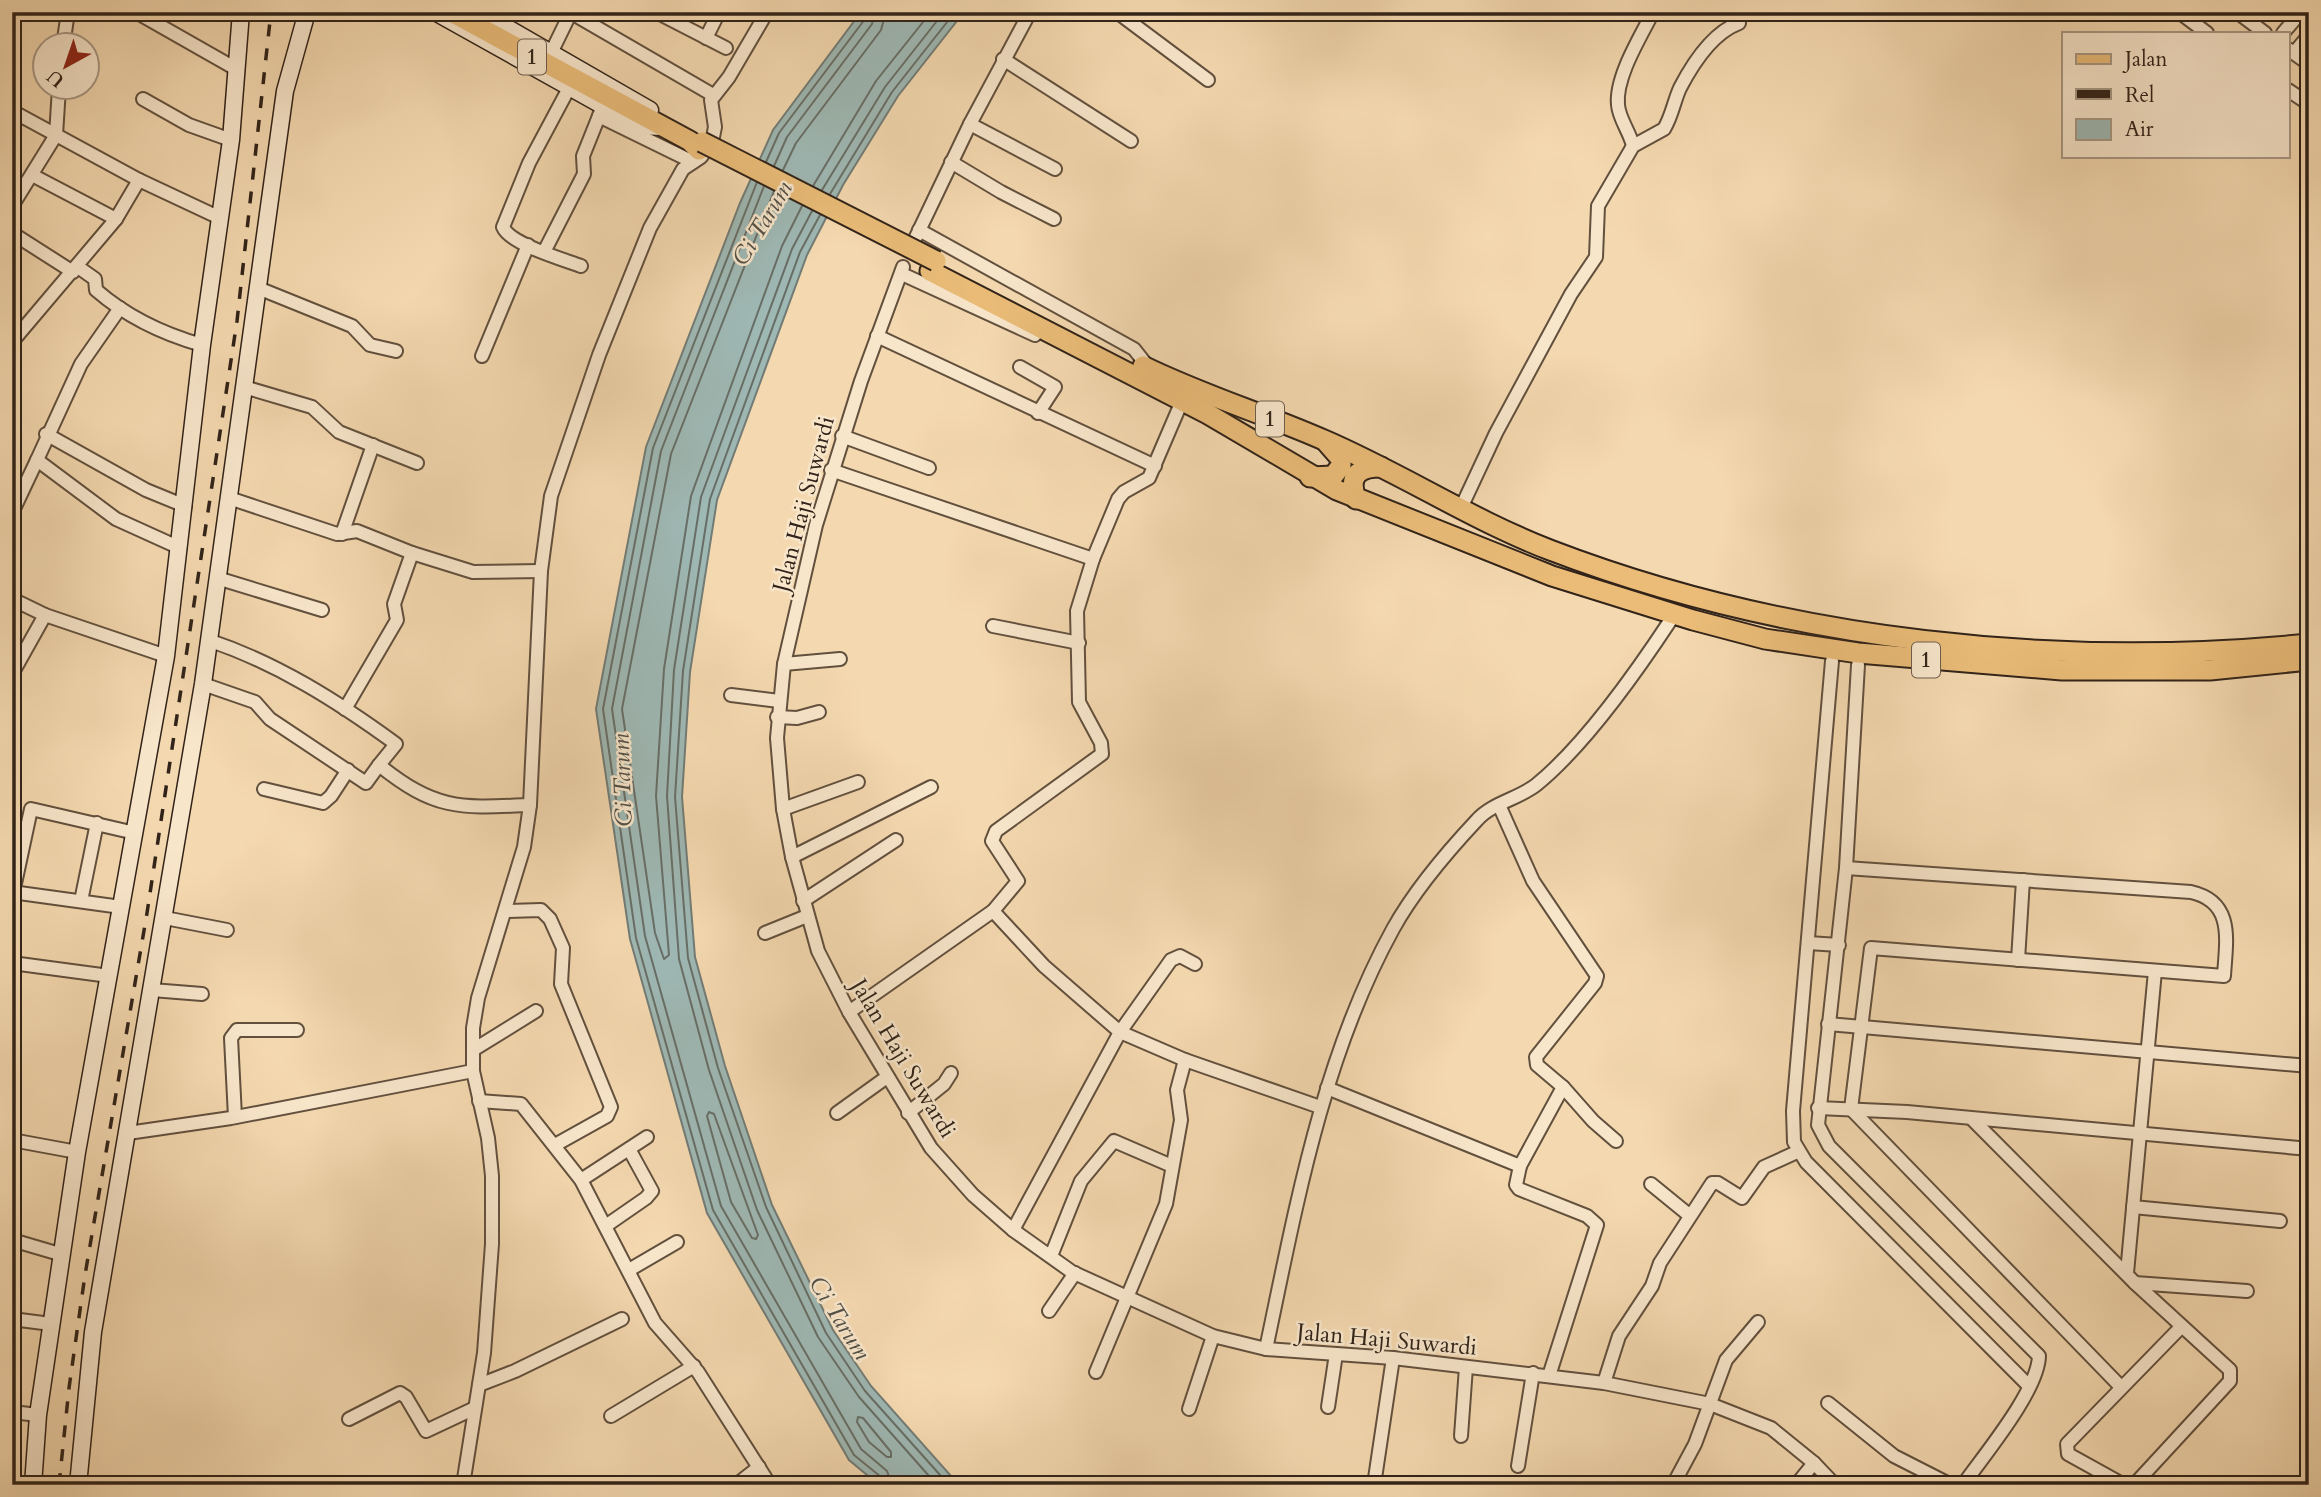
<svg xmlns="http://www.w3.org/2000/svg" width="2321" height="1497" font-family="Cardo,serif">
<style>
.water{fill:#9eb8b4;stroke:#727c76;stroke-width:2}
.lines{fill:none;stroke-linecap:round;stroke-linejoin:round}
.shore{stroke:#686e66;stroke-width:2}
.minor-casing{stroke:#62503e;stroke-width:16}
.secondary-casing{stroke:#312319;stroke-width:19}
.primary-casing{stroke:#312319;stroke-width:23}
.minor{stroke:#f8e6cb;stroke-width:12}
.secondary{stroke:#f8e6cb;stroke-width:16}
.primary{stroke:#eabc78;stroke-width:19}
.rail{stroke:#312319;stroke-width:3.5;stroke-dasharray:12 12;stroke-linecap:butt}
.primary-bridge-casing{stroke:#312319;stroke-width:23;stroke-linecap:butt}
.primary-bridge{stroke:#eabc78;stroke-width:19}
.labels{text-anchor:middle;stroke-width:5;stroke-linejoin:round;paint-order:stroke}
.shield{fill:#f8e6cb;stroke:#6d5e4e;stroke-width:2}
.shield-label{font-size:21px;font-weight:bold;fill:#312319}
.street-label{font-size:23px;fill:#312319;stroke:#f8e6cb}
.water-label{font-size:24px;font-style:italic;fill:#525048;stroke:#f8e6cb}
</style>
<rect width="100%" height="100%" fill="#f4d8af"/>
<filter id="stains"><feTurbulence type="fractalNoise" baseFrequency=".00286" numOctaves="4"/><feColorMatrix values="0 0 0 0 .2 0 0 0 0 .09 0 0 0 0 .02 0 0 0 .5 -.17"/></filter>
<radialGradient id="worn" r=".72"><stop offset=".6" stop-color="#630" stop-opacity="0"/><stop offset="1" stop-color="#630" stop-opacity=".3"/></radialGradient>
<!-- water -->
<path class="water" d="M861,12H964L898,96L843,185L807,255L717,500L690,672L682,797L695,957L725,1066L772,1205L833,1330L871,1386L959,1485H879L849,1460L707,1213L630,939L596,709L646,447L740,203L773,130Z"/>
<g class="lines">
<!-- shore -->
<g class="shore">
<path d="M766,162L779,133L865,19L866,12"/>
<path d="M774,166L787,137L872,24L875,12"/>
<path d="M783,170L796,143L881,30L886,12"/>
<path d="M757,182L653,448L603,709L636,938L713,1210L854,1455L881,1477L883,1485"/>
<path d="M764,186L661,451L612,709L645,936L721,1206L861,1449L887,1471L892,1485"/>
<path d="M813,186L876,81L931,12"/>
<path d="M822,190L885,87L944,12"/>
<path d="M774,191L671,454L622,709L655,933L664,959L669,955L656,796L664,669L691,496L782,246L802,206"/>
<path d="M830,194L892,92L955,12"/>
<path d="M812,211L792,249L701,497L674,670L667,796L679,959L709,1070L757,1210L818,1337L859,1397L937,1485"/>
<path d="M820,215L800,252L710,499L683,671L675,797L688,958L718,1068L766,1207L826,1333L865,1391L949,1485"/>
<path d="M709,1112L714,1114L758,1235L756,1239L752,1238L731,1202L707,1116Z"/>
<path d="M858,1417L863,1418L891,1452V1457H887L869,1442L857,1422Z"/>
</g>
<!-- minor casing -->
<g class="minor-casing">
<g id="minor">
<path d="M136,12L238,70"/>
<path d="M570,12L713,95"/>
<path d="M656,12L726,48"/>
<path d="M1117,12L1208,80"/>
<path d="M2179,12L2207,33"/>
<path d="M2237,12L2265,33"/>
<path d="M2283,33L2301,12"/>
<path d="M706,38L719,12"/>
<path d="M63,46L68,12"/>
<path d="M2288,49L2309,64"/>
<path d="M551,53L571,12"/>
<path d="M2294,53L2309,35"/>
<path d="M1003,59L1131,141"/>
<path d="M569,88L529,163L503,227C510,244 562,259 581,266"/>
<path d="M2288,90L2309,104"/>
<path d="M143,99L189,125L231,140"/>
<path d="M12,111L139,180L220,218"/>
<path d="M599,116L693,162"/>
<path d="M970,124L1055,169"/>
<path d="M1633,146C1630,132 1619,119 1618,105C1615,77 1641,36 1653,12"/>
<path d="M951,162L1001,192L1054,219"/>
<path d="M32,175L116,219L139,180"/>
<path d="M12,206L56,135L59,88"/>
<path d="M919,230L1134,349L1149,368"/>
<path d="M12,233L73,272"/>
<path d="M916,237L970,124L1030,12"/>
<path d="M544,252L584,174L583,156L603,106"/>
<path d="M78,267L95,279L96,290C127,317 163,334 202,345"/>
<path d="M903,267L861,381L816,525L784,664L777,738L783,809L792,857L818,951L849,1012L931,1148L973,1195L1013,1230L1072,1272L1213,1336L1266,1349L1393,1358L1604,1383L1710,1404L1771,1428L1814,1463L1835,1485"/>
<path d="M902,274L1035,335"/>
<path d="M258,288L352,326L370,345L396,351"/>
<path d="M877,336L1155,466"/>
<path d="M12,342L116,219"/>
<path d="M482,356L528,245"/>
<path d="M1020,367L1055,387L1038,413"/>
<path d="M244,387L312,407L339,432L417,463"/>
<path d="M46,434L146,490L185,506"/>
<path d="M842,436L929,468"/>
<path d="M37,460L81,364L120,308"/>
<path d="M831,470L1093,559"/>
<path d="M229,498L337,534L357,531L412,553L473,572L541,571"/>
<path d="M1461,508L1496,433L1571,294L1596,257L1598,206L1633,146L1664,129C1672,116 1674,101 1680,88C1693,63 1712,33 1739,23"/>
<path d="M12,513L37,460L116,519L180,548"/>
<path d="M342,534L373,445"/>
<path d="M217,578L322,610"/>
<path d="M12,599L45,615L166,656"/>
<path d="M993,626L1079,643"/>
<path d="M208,640C277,663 337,701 396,744L379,765"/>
<path d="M1832,661L1793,1111L1794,1142L1806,1162L2029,1386"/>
<path d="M784,664L840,659"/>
<path d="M1858,665L1846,868L1818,1125L1829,1146L2039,1356C2038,1391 1984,1455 1963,1485"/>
<path d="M12,674L45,615"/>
<path d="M203,684L255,702L270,719L366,783L379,765C436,811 461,808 530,805"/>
<path d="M731,695L779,701"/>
<path d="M345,709L397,620L394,604L412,553"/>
<path d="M777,717L797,718L819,712"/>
<path d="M264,789L323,803L331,796L348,770"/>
<path d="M1499,805L1533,881L1597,976L1595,983L1536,1057L1537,1065L1563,1087L1520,1166"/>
<path d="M783,809L858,782"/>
<path d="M792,857L931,787"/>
<path d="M1846,868L2191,892C2235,902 2226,941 2224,976L1871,948L1851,1109L2121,1387"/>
<path d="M12,892L121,907"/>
<path d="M13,893L31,809L135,833"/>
<path d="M81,901L97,823"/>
<path d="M803,901L896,840"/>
<path d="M506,911L541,910L550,919L563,948L561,984L611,1107L607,1116L555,1145"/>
<path d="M993,911L1044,966L1120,1032L1185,1060L1320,1107"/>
<path d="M165,918L227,930"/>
<path d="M765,933L807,916"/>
<path d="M1808,943L1839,945"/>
<path d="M2018,960L2023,880"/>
<path d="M12,963L109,976"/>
<path d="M152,990L202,994"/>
<path d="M849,1012L993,911L1018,881L992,841L996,831L1102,754L1101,743L1079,702L1077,611L1093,559L1118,499L1124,492L1149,478L1182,401"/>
<path d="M1828,1024L2309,1066"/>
<path d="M473,1050L536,1011"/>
<path d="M1563,1087L1593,1121L1616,1141"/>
<path d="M1327,1088L1520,1166L1516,1185L1519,1189L1587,1216L1597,1225L1549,1376"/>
<path d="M479,1101L521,1104L581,1180L655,1323L698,1372L770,1485"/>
<path d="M1818,1108L1907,1112L2309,1149"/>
<path d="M837,1113L887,1077"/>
<path d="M908,1113L944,1084L951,1073"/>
<path d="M235,1117L231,1038L237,1030H297"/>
<path d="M1973,1120L2135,1283L2230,1370V1381L2134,1485"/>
<path d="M128,1133L231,1118L473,1071"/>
<path d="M12,1140L77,1152"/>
<path d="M581,1180L647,1137"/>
<path d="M1651,1184L1689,1215"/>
<path d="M2133,1207L2280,1221"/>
<path d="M607,1225L646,1198L652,1191L629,1149"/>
<path d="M1013,1230L1120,1032L1171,960L1180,956L1195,964"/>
<path d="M12,1240L63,1255"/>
<path d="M1051,1256L1081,1181L1114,1141L1172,1166"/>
<path d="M629,1270L677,1242"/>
<path d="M2127,1273L2155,971"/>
<path d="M2135,1283L2247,1291"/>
<path d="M1049,1311L1075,1273"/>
<path d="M12,1319L51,1324"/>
<path d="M1266,1349C1296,1207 1322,1058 1393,929C1414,891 1447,852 1477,820C1492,803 1518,799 1536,785C1583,747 1637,671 1670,621"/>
<path d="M1096,1372L1166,1204L1181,1120L1177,1090L1185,1060"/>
<path d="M1604,1383L1619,1336L1652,1286L1660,1263L1712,1183H1718L1742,1198L1764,1167L1797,1152"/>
<path d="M479,1385L515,1371L622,1319"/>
<path d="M1828,1403L1894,1456L1951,1485"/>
<path d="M1328,1407L1336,1354"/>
<path d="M1189,1409L1213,1336"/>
<path d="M12,1412L38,1415"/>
<path d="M611,1416L694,1366"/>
<path d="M349,1419L400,1393L406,1397L426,1431L475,1408"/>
<path d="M1461,1436L1466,1367"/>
<path d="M1518,1466L1533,1373"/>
<path d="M463,1485L484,1353L492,1244V1176L488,1138L473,1071V1028L478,998L524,847L530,805L541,571L551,496L599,355L650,228L683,169L701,157L712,142L715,127L711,100L729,77L767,12"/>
<path d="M736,1485L759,1467"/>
<path d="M1374,1485L1393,1358"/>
<path d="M1673,1485L1695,1444L1726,1360L1758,1322"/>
<path d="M1796,1485L1814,1463"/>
<path d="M2124,1485L2068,1454L2067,1444L2181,1327"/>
</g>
</g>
<!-- secondary casing -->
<g class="secondary-casing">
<g id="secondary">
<path d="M435,12L639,126L662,127"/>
<path d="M480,12L650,110"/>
<path d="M33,1485L38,1415L77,1152L166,656L202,345L231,140L241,12"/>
<path d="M78,1485L93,1332L203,684L285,91L307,12"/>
</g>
</g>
<!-- primary casing -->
<g class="primary-casing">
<g id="primary">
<path d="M451,12L690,141L699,150"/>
<path d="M930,271L1208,414L1337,490L1552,576L1693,620L1765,639L1858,653L2062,670H2210L2309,660"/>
<path d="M1143,366C1202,395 1265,414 1324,440C1401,473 1472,520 1550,550C1787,641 2057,669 2309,644"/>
<path d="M1310,477L1333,476L1341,466V459L1327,443"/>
<path d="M1356,499C1348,476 1358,467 1381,467"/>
</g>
</g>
<!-- minor -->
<use href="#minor" class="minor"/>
<!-- secondary -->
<use href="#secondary" class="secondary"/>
<!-- primary -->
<use href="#primary" class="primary"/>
<!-- rail -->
<path class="rail" d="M59,1485L69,1388L85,1275L147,913L237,321L271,12"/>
<!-- primary-bridge casing -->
<g class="primary-bridge-casing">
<path id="primary-bridge" d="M702,142L936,261"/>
</g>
<!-- primary-bridge -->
<use href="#primary-bridge" class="primary-bridge"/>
</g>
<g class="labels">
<!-- shield labels -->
<g class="shield">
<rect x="518" y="39.5" width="28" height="35" rx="5"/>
<rect x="1256" y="401.5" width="28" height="35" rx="5"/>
<rect x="1912" y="642.5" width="28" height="35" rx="5"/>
</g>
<g class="shield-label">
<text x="532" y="64">1</text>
<text x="1270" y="426">1</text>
<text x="1926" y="667">1</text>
</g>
<!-- street labels -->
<g class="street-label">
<text transform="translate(803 504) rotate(-75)" y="8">Jalan Haji Suwardi</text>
<text transform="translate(904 1058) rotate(59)" y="8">Jalan Haji Suwardi</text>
<text transform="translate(1387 1339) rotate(5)" y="8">Jalan Haji Suwardi</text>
</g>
<!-- water labels -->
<g class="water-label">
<text transform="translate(762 223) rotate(-59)" y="8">Ci Tarum</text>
<text transform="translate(622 780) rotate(-92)" y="8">Ci Tarum</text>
<text transform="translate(840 1318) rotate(58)" y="8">Ci Tarum</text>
</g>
</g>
<!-- margin -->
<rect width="2321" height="1497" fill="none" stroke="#f4d8af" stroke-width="42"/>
<rect x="14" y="14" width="2293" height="1469" fill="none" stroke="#312319" stroke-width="3.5"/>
<rect x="21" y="21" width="2279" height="1455" fill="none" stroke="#312319" stroke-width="2"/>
<!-- legend -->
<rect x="2062" y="32" width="228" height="126" fill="#f8e6cb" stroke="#a89884" stroke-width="2"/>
<rect x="2076" y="54" width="35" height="10" fill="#eabc78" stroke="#a89884" stroke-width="2"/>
<text x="2125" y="66" font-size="21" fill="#312319">Jalan</text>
<rect x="2076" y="89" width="35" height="10" fill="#312319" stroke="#a89884" stroke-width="2"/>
<text x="2125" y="102" font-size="21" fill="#312319">Rel</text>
<rect x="2076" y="119" width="35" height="21" fill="#9eb8b4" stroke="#a89884" stroke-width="2"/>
<text x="2125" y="136" font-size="21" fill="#312319">Air</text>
<!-- north arrow -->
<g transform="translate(66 66) rotate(220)"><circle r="33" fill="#f8e6cb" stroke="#a89884" stroke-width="2"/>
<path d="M0-5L12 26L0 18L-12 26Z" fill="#8f2418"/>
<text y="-10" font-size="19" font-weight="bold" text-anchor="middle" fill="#312319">U</text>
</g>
<rect width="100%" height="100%" filter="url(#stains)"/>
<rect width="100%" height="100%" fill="url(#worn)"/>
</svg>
